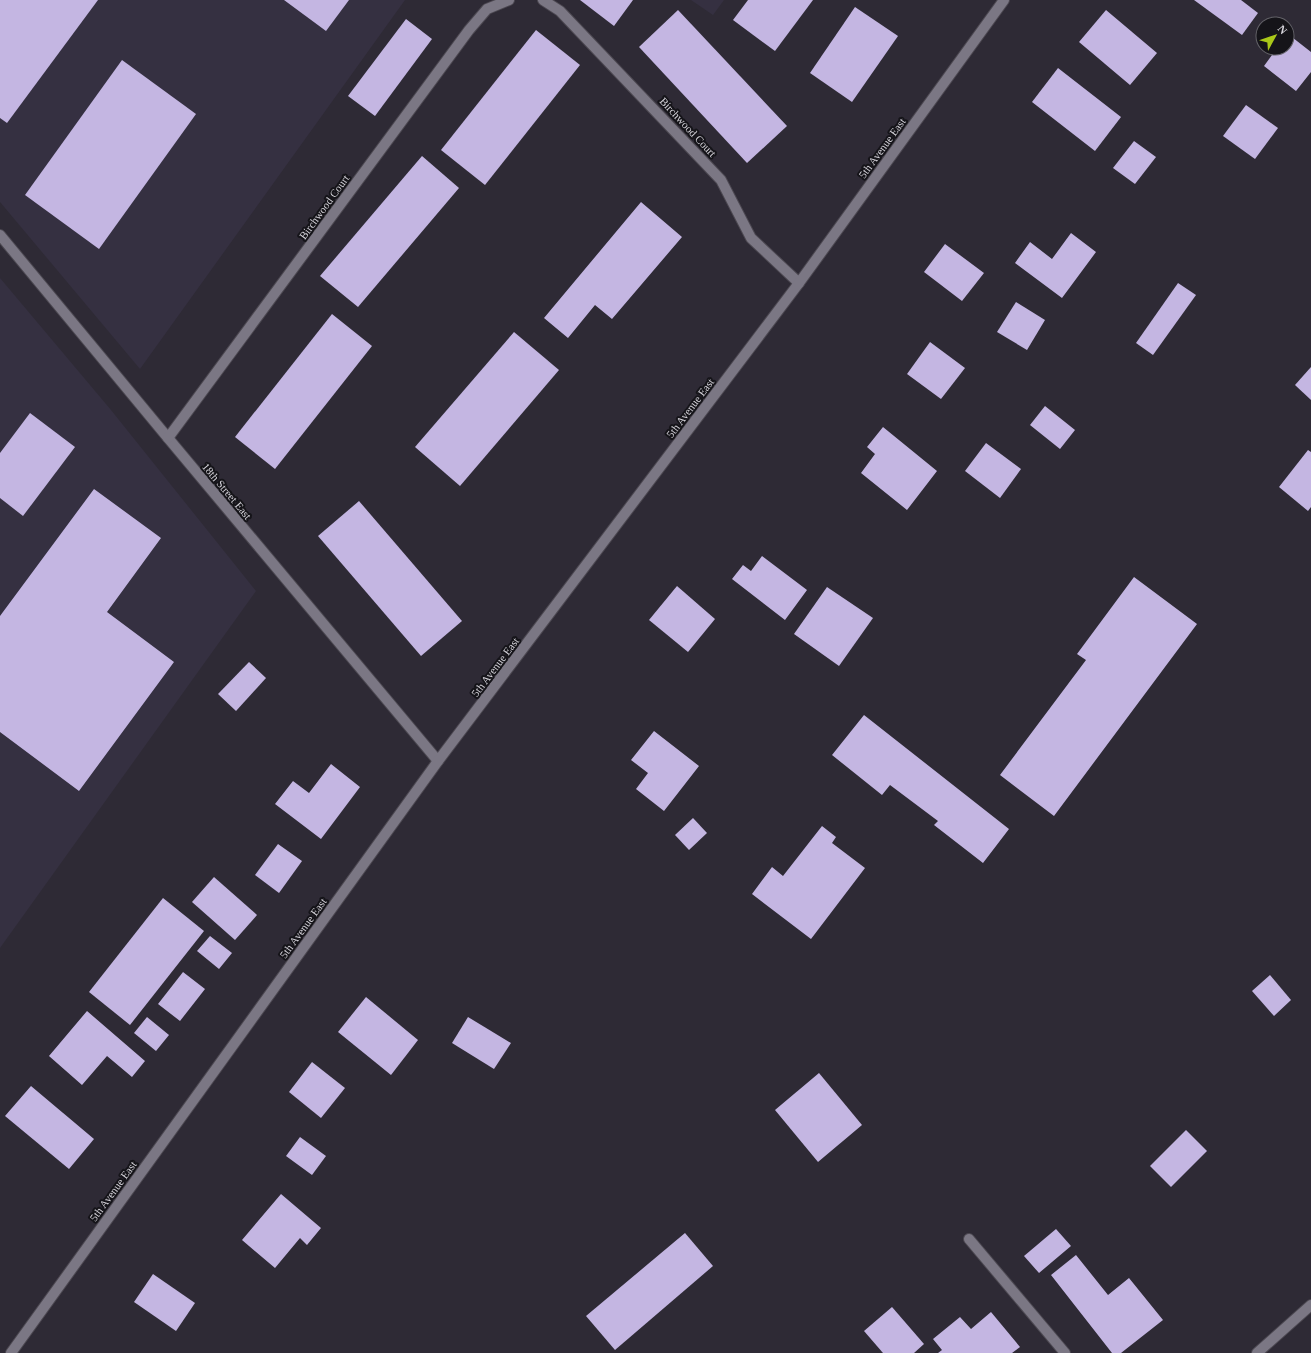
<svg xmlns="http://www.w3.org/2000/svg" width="1311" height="1353" font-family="Georgia,serif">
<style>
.built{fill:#353041}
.building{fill:#c4b6e2}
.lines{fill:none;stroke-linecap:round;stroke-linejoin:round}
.lane-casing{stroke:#4c4851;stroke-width:12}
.street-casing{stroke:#4c4851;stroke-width:12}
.lane{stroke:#7b7784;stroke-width:10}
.street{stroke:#7b7784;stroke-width:10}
.labels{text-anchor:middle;stroke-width:4;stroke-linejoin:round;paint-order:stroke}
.street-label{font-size:11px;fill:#d6d4db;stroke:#151419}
</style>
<rect width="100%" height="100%" fill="#2e2a35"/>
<!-- built -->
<g class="built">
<path d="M0,0H405L140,369L0,202Z"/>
<path d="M691,0H724L713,15Z"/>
<path d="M0,278L111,410L256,591L0,948Z"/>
</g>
<!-- building -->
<g class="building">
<path d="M0,0H98L7,123L0,118Z"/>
<path d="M284,0H349L326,31Z"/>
<path d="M580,0H633L614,26Z"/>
<path d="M748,0H813L775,51L733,20Z"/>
<path d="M1194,0H1241L1258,13L1242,35Z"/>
<path d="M855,7L898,36L852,102L810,73Z"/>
<path d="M678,10L787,126L747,163L639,47Z"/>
<path d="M1106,10L1157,53L1130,85L1079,42Z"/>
<path d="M406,19L432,39L375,116L348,96Z"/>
<path d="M536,30L580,65L485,185L441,150Z"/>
<path d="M1288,34L1311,52V72L1296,91L1264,66L1277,48H1287Z"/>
<path d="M122,60L196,114L99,249L25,195Z"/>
<path d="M1058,68L1121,117L1095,151L1032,102Z"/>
<path d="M1246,105L1278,128L1255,159L1223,136Z"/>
<path d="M1134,141L1156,157L1135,184L1113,168Z"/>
<path d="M422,156L459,188L358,307L320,276Z"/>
<path d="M641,202L682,237L612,319L595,305L568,338L544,318Z"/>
<path d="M1071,233L1096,252L1062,298L1015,263L1030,242L1052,259Z"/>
<path d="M945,244L984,273L962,301L924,272Z"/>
<path d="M1178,283L1196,295L1153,355L1136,343Z"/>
<path d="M1016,302L1045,320L1027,350L997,332Z"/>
<path d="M332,314L372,346L275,469L235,437Z"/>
<path d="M514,332L559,370L460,486L415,447Z"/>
<path d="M930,342L965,368L941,399L907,374Z"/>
<path d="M1311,367V400L1295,385Z"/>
<path d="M1045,406L1075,430L1060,449L1030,425Z"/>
<path d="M30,413L75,447L23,516L0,498V453Z"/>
<path d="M883,427L937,471L907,510L861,473L875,454L867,447Z"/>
<path d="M986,443L1021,469L1000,498L965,471Z"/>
<path d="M1308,450L1311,452V507L1308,511L1279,487Z"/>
<path d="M94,489L161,538L107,612L174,662L79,791L0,732V616Z"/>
<path d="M359,501L462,621L421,656L318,536Z"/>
<path d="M762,556L807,590L785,620L732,579L743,565L751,571Z"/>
<path d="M1134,577L1197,624L1054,816L1000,775L1086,660L1077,654Z"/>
<path d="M677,586L715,619L688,652L649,620Z"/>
<path d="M827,587L873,618L839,666L794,634Z"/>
<path d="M249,662L266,678L236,711L218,694Z"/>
<path d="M864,715L1009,829L983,863L934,825L938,821L890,785L882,795L832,755Z"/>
<path d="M654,731L699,766L664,811L636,789L648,773L631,760Z"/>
<path d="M331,764L360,787L321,839L275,804L293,781L309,793Z"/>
<path d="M693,818L707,833L689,850L675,835Z"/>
<path d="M822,826L836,837L832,843L865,868L811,939L752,894L772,867L783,876Z"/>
<path d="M278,844L302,861L279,893L255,875Z"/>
<path d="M214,877L257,915L235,940L192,902Z"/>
<path d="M163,898L204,931L130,1025L89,992Z"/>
<path d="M210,936L232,953L219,969L197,951Z"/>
<path d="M183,972L205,989L180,1021L158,1004Z"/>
<path d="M1270,975L1291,1000L1274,1016L1252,991Z"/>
<path d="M366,997L418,1040L391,1075L338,1032Z"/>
<path d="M87,1011L145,1061L132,1077L107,1056L82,1085L49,1056Z"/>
<path d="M147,1017L169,1035L156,1051L134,1033Z"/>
<path d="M468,1017L511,1043L494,1069L452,1043Z"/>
<path d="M312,1062L345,1088L321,1118L289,1092Z"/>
<path d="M819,1073L862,1125L818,1162L775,1110Z"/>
<path d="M31,1086L94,1139L69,1169L5,1116Z"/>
<path d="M1186,1130L1207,1151L1171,1187L1150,1166Z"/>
<path d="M300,1137L326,1156L312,1175L286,1156Z"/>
<path d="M281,1194L321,1228L307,1245L300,1238L275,1268L242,1240Z"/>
<path d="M1056,1229L1071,1246L1039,1273L1024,1256Z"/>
<path d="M685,1233L713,1266L615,1350L586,1316Z"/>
<path d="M1076,1255L1108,1295L1129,1278L1163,1320L1121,1353H1112L1051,1275Z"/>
<path d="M153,1274L195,1303L176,1331L134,1302Z"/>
<path d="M892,1307L924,1344L914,1353H883L864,1331Z"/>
<path d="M991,1312L1020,1347L1012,1353H938L942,1350L933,1339L960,1317L971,1329Z"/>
</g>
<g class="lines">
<!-- lane casing -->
<g class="lane-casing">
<path id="lane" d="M969,1239L1065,1353"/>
</g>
<!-- street casing -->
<g class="street-casing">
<g id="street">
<path d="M543,0L560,11L721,180L751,238L799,283"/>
<path d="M0,235L168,438L438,761"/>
<path d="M168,438L469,30L487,9L509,0"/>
<path d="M11,1353L438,761L799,283L1004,0"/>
<path d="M1257,1353L1311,1305"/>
</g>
</g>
<!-- lane -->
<use href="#lane" class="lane"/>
<!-- street -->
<use href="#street" class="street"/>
</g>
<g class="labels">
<!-- street labels -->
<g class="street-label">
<text transform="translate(688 127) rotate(47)" y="4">Birchwood Court</text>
<text transform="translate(882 148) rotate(-54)" y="4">5th Avenue East</text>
<text transform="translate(324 207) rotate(-54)" y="4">Birchwood Court</text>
<text transform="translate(690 408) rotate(-53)" y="4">5th Avenue East</text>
<text transform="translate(227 491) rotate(50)" y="4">18th Street East</text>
<text transform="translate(495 667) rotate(-53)" y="4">5th Avenue East</text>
<text transform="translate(303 928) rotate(-54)" y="4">5th Avenue East</text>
<text transform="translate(113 1191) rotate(-54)" y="4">5th Avenue East</text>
</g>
</g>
<!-- north arrow -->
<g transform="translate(1275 36) rotate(50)"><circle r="19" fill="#151419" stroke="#626167"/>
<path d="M0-3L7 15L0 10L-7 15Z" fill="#a9c719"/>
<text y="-6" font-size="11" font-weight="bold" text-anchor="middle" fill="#d6d4db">N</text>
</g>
</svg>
